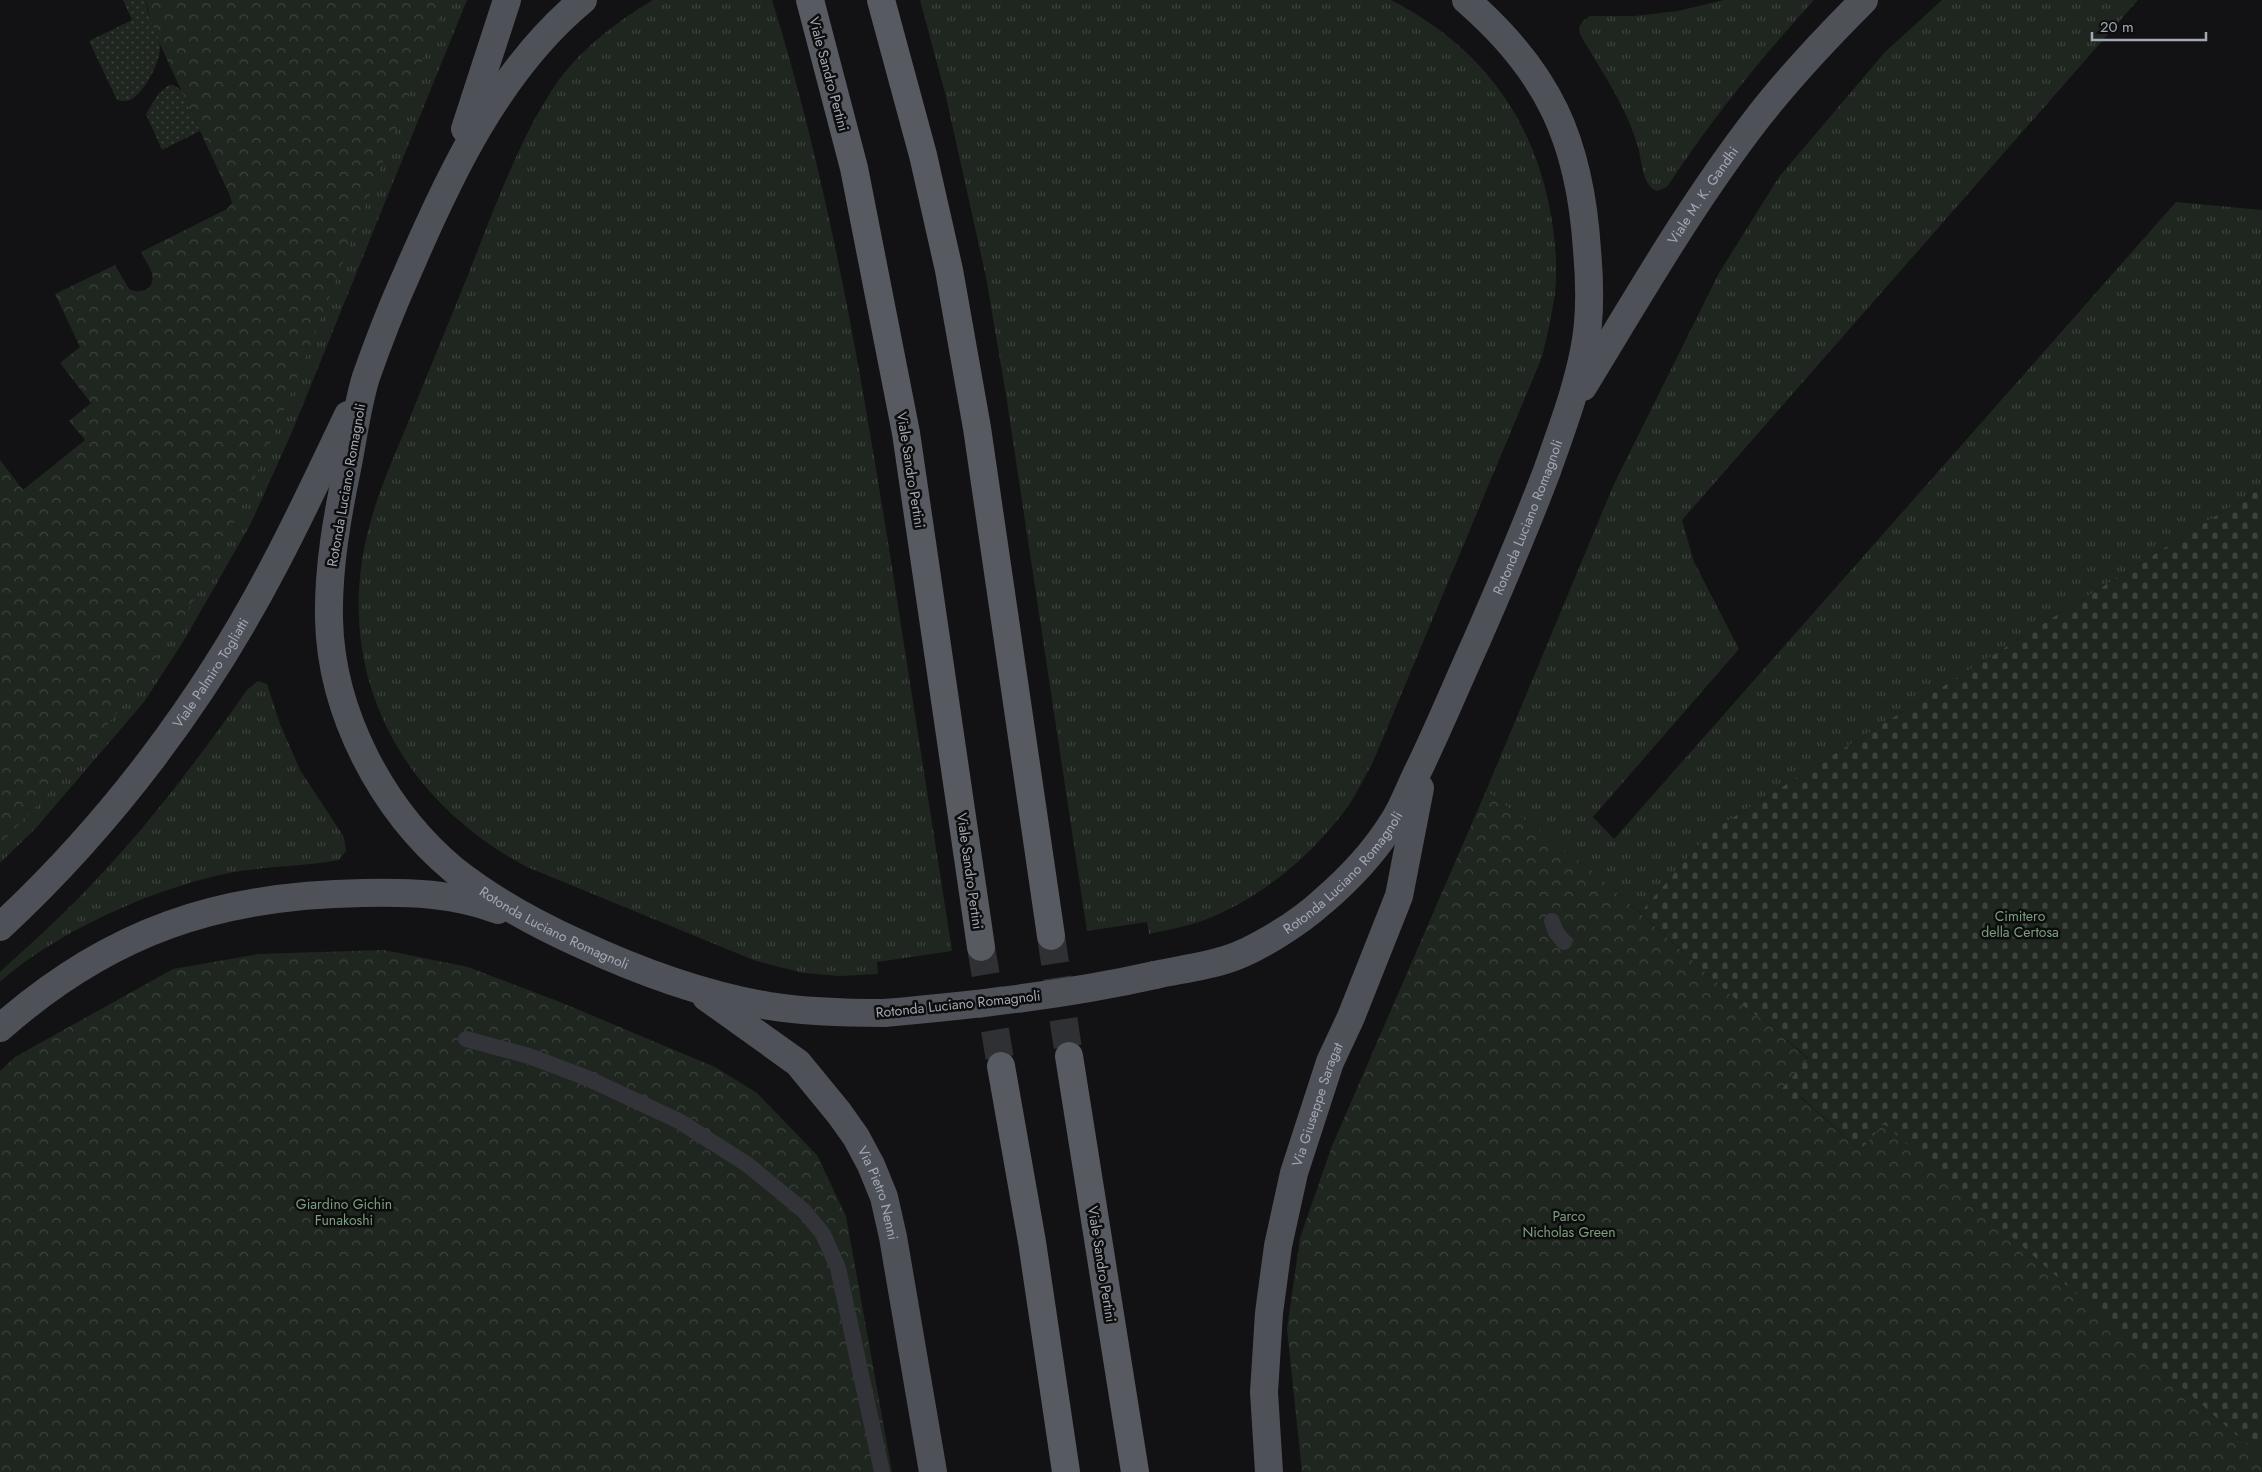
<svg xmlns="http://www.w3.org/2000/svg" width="2262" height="1472" font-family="Jost,sans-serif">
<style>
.grass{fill:url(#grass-tufts)}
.cemetery{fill:url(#cemetery-stones)}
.park{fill:url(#park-crowns)}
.garden{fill:url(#garden-dots)}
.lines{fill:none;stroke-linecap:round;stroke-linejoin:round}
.trunk-tunnel{stroke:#2f3034;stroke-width:28;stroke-dasharray:28 14;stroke-linecap:butt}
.service{stroke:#333439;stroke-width:16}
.primary{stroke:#4f5158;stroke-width:28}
.trunk{stroke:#575a61;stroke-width:28}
.primary-bridge{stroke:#4f5158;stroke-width:28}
.labels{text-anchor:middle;stroke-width:5;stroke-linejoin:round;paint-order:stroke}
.street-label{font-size:14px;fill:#a3a8b4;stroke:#0d0d0e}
.park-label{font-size:14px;fill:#7aa07c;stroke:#0d0d0e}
</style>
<defs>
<pattern id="grass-tufts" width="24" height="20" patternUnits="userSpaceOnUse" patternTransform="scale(1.25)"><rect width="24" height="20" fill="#1e261f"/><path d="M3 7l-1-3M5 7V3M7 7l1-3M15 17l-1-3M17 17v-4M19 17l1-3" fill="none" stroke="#3c433d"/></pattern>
<pattern id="cemetery-stones" width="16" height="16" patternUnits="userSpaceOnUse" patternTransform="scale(1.25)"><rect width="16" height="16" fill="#1e261f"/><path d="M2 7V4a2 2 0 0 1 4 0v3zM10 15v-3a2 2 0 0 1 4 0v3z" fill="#3c433d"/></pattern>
<pattern id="park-crowns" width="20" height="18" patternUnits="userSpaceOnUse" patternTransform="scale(1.25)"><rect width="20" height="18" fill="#1e261f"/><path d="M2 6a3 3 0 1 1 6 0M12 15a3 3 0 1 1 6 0" fill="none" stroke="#3c433d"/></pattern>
<pattern id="garden-dots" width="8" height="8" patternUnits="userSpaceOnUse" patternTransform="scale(1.25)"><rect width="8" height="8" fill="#1e261f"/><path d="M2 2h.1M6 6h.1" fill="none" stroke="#3c433d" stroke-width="1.8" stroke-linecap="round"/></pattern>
</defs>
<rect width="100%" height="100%" fill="#121214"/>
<!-- grass -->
<g class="grass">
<path d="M391,0H467L292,432L250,525L183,642L144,702L35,829L0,863V774Z"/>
<path d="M653,0H772C829,183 861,373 891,561C911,691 932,821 952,951L877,962L878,974L840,976L803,973L756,961L527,867C402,801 334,676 367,535C376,497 392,461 407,425C424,382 442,339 459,297C487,230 514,147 554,87C578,51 616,22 653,0Z"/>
<path d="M920,0H1391C1477,44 1532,114 1550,210C1555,237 1558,266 1555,293C1552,315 1547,336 1542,357L1373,762C1365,776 1358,791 1349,805C1314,853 1267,894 1212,917C1192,926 1170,929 1149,934L1147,922L1087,931L1006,395L986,277L946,97Z"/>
<path d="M1724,0H1814C1760,59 1711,120 1667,187L1657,191C1642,186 1642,161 1638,147C1626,105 1601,71 1580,34L1579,27L1583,21L1590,16H1634L1678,11Z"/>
<path d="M1942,0H2138L1682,520L1694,562L1739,649L1593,817L1614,839L2176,202L2262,210V487L1710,832L1640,913L1594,872L1486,791L1614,484L1719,273L1779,177L1885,52Z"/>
<path d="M258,681L267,684L280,724L300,770L344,837L346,851L339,860C306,866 273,866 240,871C163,884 58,930 0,982V972C36,939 73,906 106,869C158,813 203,752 247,690Z"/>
</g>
<!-- cemetery -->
<path class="cemetery" d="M2262,487V1458L1884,1125L1860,1150L1801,1097L1794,1106L1779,1092L1808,1058L1771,1026L1742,1005L1640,913L1710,832Z"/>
<!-- park -->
<g class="park">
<path d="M146,0H446C408,98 370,195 331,293C290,397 249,501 195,598C143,689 73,770 0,844V460L23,490L85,440L69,421L91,403L60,363L80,347L55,294L115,265L129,289C140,295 156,289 152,274C150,266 144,259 141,252L227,209L232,203L230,196L152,27Z"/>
<path d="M1486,791L1594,872L1742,1005L1771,1026L1808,1059L1779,1092L1793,1105L1800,1097L1860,1150L1884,1124L2262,1458V1472H1302L1287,1329L1300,1238L1332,1146Z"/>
<path d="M384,950L468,967L560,1002L715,1067L757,1093L817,1155L846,1216L892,1472H0V1071L15,1057L173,969L259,954Z"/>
</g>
<!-- garden -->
<g class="garden">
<path d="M123,0H146C146,17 160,35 160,48C159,65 145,90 132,99C127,102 122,101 117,100L89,41L132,20Z"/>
<path d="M169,85H173L181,90L200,131L162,150L146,114L159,93Z"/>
</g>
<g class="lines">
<!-- trunk-tunnel -->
<g class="trunk-tunnel">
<path d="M1051,936L1069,1056"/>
<path d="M981,947L1001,1066"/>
</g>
<!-- service -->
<g class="service">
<path d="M1552,921L1556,932L1564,942"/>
<path d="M466,1039L529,1056L587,1078L679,1121L748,1165L804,1211L823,1234L838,1268L882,1472"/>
</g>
<!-- primary -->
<g class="primary">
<path id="s1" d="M583,0C498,70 448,178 406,276C391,309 378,343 366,377C357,406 353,439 347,469C337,518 328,568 329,619C331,713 382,810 454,870C492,900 534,923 578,943C638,971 703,995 769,1006C807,1012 845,1013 884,1013"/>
<path d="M465,129L507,0"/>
<path id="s2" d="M1583,387C1639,295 1693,201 1759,116C1791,75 1827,37 1864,0"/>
<path id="s3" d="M0,927C111,824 205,699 275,564C301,515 324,465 348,415"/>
<path id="s4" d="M1155,975C1178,970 1202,967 1225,960C1255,951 1299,923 1322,902C1349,879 1375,851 1393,822C1403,807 1409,789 1417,773C1438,730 1456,686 1476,642C1501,585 1525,529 1547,471C1561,431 1576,392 1584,351C1591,318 1590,283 1587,250C1580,141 1549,72 1466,0"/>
<path id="s5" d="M706,997L798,1063L839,1113L856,1137L871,1165L884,1197L893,1237L933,1472"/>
<path d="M0,1028C110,931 219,895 363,893C409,892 454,893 498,910"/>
<path id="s6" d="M1269,1472L1264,1392L1269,1313L1278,1246L1294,1173L1330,1062L1351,1017L1399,896L1420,788"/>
</g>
<!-- trunk -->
<g class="trunk">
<path d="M810,0L854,168L906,433L981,947"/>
<path d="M881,0L923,155L949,270L977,428L1051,936"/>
<path d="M1069,1056L1135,1472"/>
<path d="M1001,1066L1032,1242L1066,1472"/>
</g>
<!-- primary-bridge -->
<path class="primary-bridge" d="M884,1013C974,1005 1066,995 1155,975"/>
</g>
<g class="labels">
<!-- street labels -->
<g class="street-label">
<text transform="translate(829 74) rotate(75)" y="5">Viale Sandro Pertini</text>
<text dy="5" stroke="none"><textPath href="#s2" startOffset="226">Viale M. K. Gandhi</textPath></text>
<text transform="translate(911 470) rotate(81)" y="5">Viale Sandro Pertini</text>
<text transform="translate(346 485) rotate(-80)" y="5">Rotonda Luciano Romagnoli</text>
<text dy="5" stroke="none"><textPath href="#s4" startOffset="626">Rotonda Luciano Romagnoli</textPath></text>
<text dy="5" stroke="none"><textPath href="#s3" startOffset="331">Viale Palmiro Togliatti</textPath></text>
<text dy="5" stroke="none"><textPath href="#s4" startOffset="221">Rotonda Luciano Romagnoli</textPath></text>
<text transform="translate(970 871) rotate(82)" y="5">Viale Sandro Pertini</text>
<text dy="5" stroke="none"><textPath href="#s1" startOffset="1090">Rotonda Luciano Romagnoli</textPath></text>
<text transform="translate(958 1004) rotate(-6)" y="5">Rotonda Luciano Romagnoli</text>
<text dy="5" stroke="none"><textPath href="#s6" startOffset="374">Via Giuseppe Saragat</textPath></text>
<text dy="5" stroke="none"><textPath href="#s5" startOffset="268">Via Pietro Nenni</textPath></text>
<text transform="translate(1102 1264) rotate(81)" y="5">Viale Sandro Pertini</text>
</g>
<!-- park labels -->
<g class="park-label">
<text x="2020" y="921">Cimitero<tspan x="2020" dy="16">della Certosa</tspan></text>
<text x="344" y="1209">Giardino Gichin<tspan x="344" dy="16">Funakoshi</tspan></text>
<text x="1569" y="1221">Parco<tspan x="1569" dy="16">Nicholas Green</tspan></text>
</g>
</g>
<!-- scale -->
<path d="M2092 32v8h114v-8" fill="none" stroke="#a3a8b4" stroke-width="2.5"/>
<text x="2100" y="32" font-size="15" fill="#a3a8b4" stroke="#0d0d0e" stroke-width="4" paint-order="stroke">20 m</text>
</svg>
